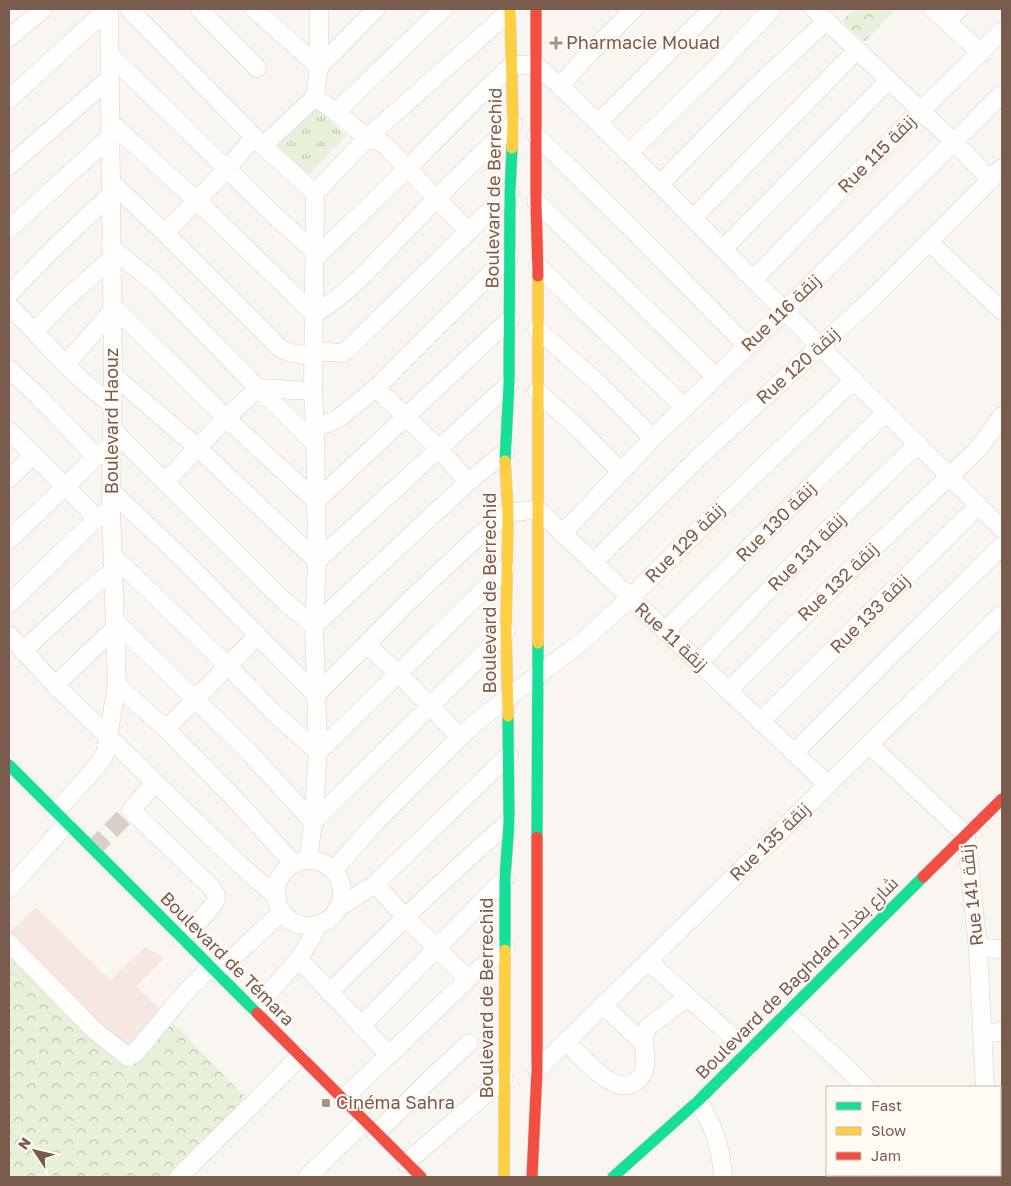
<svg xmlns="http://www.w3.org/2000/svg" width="1011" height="1186" font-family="'Golos Text',Cairo,sans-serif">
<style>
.commercial{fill:#f6e8e1}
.grass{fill:url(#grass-tufts)}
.forest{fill:url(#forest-crowns)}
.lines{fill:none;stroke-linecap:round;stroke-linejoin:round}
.street-tunnel{stroke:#d9cfc7;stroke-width:18;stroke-dasharray:18 9;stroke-linecap:butt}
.street-casing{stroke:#d7d1cb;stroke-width:19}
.fast-casing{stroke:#d9d2cb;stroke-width:12}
.slow-casing{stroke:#d9d2cb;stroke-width:12}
.jam-casing{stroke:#d9d2cb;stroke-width:12}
.street{stroke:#fefefd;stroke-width:18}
.fast{stroke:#16e098;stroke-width:11}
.slow{stroke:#ffcf43;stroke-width:11}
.jam{stroke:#f24e42;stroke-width:11}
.poi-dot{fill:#a69286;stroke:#fffaf3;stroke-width:2}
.labels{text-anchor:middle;stroke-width:4;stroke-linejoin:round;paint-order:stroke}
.poi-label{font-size:18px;fill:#7a5c4d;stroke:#fffaf3;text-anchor:start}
.street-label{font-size:18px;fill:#7a5c4d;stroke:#fffaf3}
</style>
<defs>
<pattern id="grass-tufts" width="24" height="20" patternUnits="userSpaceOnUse" patternTransform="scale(1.25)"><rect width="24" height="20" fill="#e7f0db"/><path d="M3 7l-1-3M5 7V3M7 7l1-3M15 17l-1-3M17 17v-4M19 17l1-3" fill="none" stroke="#c0c6b4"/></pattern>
<pattern id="forest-crowns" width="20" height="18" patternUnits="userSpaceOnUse" patternTransform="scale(1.25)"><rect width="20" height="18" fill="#e7f0db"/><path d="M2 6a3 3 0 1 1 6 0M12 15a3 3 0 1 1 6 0" fill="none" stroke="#c0c6b4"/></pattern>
</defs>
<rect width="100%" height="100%" fill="#f9f5f0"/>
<!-- commercial -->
<path class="commercial" d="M36,908L110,980L145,947L164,958L136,986L169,1019L131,1060L9,948V932Z"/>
<!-- grass -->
<path class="grass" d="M311,103L346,136L303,180L268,145Z"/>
<!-- forest -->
<g class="forest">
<path d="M854,9H896L864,42L842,21Z"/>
<path d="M9,948L131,1059L169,1019L244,1096L183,1177H9Z"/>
</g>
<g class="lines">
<!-- street-tunnel -->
<path class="street-tunnel" d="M92,850L131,810"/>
<!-- street casing -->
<g class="street-casing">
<g id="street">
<path d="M129,9L263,146L315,193"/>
<path d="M199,9L257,68"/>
<path d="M254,9L319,67L376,9"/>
<path d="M814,9L955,143L991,180"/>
<path d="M933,9L981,53"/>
<path d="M947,22L959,9"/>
<path d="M9,38L43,9"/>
<path d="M111,56L273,214L314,251"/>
<path d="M560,86L588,55L634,9"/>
<path d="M315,97L336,112L367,138L384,144L468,231"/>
<path d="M9,99L108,9"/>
<path d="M336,112L443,9"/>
<path d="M110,122L196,200L314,314C354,291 383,253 415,221C446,187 480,156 513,124"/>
<path d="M598,123L712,9"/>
<path d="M537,136L631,228L747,346"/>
<path d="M263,146L315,97L319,67V9"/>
<path d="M629,153L718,66L772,9"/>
<path d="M9,166L110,78"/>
<path d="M111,182L165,233L281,349L291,353L313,356"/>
<path d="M660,184L745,97L826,21"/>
<path d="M315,193L367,138L510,11"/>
<path d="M536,201L716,377"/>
<path d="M693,218L857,50"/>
<path d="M9,229L110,137"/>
<path d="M165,233L227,169L254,137"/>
<path d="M929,242L1002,311"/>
<path d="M111,247L158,286L258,388L315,443"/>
<path d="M723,249L889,80"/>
<path d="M315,258L407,169L484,91L512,65H536L560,86L629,153L723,249L1002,529"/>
<path d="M538,266L685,408"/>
<path d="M754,279L836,194L1002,31"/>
<path d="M9,294L52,250L111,194"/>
<path d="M112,305L226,418L316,501L510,319"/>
<path d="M9,306C43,338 73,378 112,404"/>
<path d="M537,329L597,382L653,438"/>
<path d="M35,331L68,297L111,259"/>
<path d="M313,351L342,353L347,350L510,191"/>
<path d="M66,364L112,311"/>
<path d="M9,369L39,397L96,457"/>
<path d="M113,375L198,448L317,561L509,384"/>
<path d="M376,388L438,448L468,482"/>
<path d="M537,391L580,430L620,471"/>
<path d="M112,429L286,603L314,626L468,482L505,452"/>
<path d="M315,429L339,418L376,388L509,255"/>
<path d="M9,431L97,518"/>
<path d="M9,479L33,455"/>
<path d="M165,482L226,418L258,388L313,391"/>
<path d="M112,492L183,559L316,695L407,603L477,537L508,513L537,509L828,785"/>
<path d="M562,534L653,438L785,310L1002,94"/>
<path d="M9,540L96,457L112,445"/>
<path d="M113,556L227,665L274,713L318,752L506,568"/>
<path d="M593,563L700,456L874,297L1002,168"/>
<path d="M9,604L97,518L111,509"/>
<path d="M115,621L249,752L313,822L506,631"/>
<path d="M665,631L886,412"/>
<path d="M9,635L55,685L238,863L277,897"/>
<path d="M367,645L399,674L460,737"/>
<path d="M23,651L84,594L113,570"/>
<path d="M699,663L807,550L918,444"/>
<path d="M55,685L115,628"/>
<path d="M117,685L166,729L231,795L294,864"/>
<path d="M728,691L840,580L978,449L1002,416"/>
<path d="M760,722L979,505"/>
<path d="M166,729L257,636"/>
<path d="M869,744L966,835L978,948L985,1087"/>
<path d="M794,753L895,651L1002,546"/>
<path d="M155,783L131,810L209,885C212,889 217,893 216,899C213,910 189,929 181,938"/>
<path d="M55,813L99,764L105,754L117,685L111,509L113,375L109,9"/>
<path d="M308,860L313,822L318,752L314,626L317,561L315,429L313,391L315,193"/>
<circle cx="309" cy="893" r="33"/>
<path d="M333,871L375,823L460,737L481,718L583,641L630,598L752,477L854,380"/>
<path d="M375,884L405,917L468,979"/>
<path d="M9,889L66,824"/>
<path d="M338,908L375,884L509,755"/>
<path d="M9,943L94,1030L128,1057L136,1052L185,993L210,967"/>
<path d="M978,948L1002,949"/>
<path d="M299,959L389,1055"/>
<path d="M648,961L747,1050"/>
<path d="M216,973L282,912"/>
<path d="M329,993C388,934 446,876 509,822"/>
<path d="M603,1005L643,1043"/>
<path d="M254,1009L299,959L319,925"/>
<path d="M786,1012L846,1067L865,1087"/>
<path d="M361,1026L505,878"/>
<path d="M983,1033L1002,1032"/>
<path d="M566,1042C581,1055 614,1098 635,1082C640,1078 645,1072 645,1066C647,1052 640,1040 648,1027L688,997"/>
<path d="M537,1070L1002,614"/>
<path d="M343,1099L468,979L505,947"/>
<path d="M698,1101C714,1127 721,1146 723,1177"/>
<path d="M376,1134L426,1083L469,1043"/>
<path d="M406,1163L504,1078"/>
<path d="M900,1175L901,1177"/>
<path d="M179,1177C219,1136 261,1097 300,1056"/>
<path d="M307,1177L365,1121"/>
</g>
</g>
<!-- fast casing -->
<g class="fast-casing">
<g id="fast">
<path d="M505,461L509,384L510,191L512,148"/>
<path d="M9,765L257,1013"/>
<path d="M537,837L538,643"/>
<path d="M505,950V878L509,822L508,716"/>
<path d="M613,1177L698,1101L923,877"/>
</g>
</g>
<!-- slow casing -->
<g class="slow-casing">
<g id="slow">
<path d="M510,9L513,124L512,148"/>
<path d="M505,461L508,513L506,631L508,716"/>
<path d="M538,643V276"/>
<path d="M504,1177L505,950"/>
</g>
</g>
<!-- jam casing -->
<g class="jam-casing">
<g id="jam">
<path d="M536,9V201L538,276"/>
<path d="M923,877L1002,799"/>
<path d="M257,1013L421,1177"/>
<path d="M532,1177L537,1070V837"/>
</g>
</g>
<!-- street -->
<use href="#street" class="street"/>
<!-- fast -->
<use href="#fast" class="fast"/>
<!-- slow -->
<use href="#slow" class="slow"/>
<!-- jam -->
<use href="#jam" class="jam"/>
</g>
<!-- markers -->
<g class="poi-dot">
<path d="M553.5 35.5h5v5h5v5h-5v5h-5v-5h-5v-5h5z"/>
<rect x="321" y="1098" width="10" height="10" rx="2.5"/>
</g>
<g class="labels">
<!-- poi labels -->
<g class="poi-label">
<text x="566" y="49">Pharmacie Mouad</text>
<text x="336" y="1109">Cinéma Sahra</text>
</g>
<!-- street labels -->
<g class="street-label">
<text transform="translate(877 154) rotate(-45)" y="6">Rue 115 زنقة</text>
<text transform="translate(494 188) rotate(-89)" y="6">Boulevard de Berrechid</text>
<text transform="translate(781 313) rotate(-44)" y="6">Rue 116 زنقة</text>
<text transform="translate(798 366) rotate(-42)" y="6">Rue 120 زنقة</text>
<text transform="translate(112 421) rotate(-90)" y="6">Boulevard Haouz</text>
<text transform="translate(776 522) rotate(-45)" y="6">Rue 130 زنقة</text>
<text transform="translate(685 543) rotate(-45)" y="6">Rue 129 زنقة</text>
<text transform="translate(807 552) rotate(-45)" y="6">Rue 131 زنقة</text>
<text transform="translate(838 582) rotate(-44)" y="6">Rue 132 زنقة</text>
<text transform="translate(490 593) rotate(-90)" y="6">Boulevard de Berrechid</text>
<text transform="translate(870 614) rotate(-45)" y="6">Rue 133 زنقة</text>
<text transform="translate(671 637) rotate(43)" y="6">Rue 11 زنقة</text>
<text transform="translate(770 842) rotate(-44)" y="6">Rue 135 زنقة</text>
<text transform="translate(972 895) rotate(-96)" y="6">Rue 141 زنقة</text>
<text transform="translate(227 959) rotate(45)" y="6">Boulevard de Témara</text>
<text transform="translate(797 978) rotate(-45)" y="6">Boulevard de Baghdad شارع بغداد</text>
<text transform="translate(487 998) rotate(-90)" y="6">Boulevard de Berrechid</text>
</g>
</g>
<!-- border -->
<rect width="1011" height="1186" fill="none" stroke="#7a5c4d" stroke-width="20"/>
<!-- legend -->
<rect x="826" y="1086" width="175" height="90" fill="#fffaf3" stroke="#cabbb1"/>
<rect x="836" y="1102" width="25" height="8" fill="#16e098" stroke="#cabbb1"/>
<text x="871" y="1111" font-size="15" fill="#7a5c4d">Fast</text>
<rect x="836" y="1127" width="25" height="8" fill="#ffcf43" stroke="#cabbb1"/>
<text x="871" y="1136" font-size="15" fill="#7a5c4d">Slow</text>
<rect x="836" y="1152" width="25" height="8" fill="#f24e42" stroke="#cabbb1"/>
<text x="871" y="1161" font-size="15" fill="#7a5c4d">Jam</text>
<!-- north arrow -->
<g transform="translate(35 1151) rotate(305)" stroke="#fffaf3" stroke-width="4" paint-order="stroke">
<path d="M0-4L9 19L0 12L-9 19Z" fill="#7a5c4d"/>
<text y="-8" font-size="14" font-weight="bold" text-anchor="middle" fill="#7a5c4d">N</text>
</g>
</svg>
